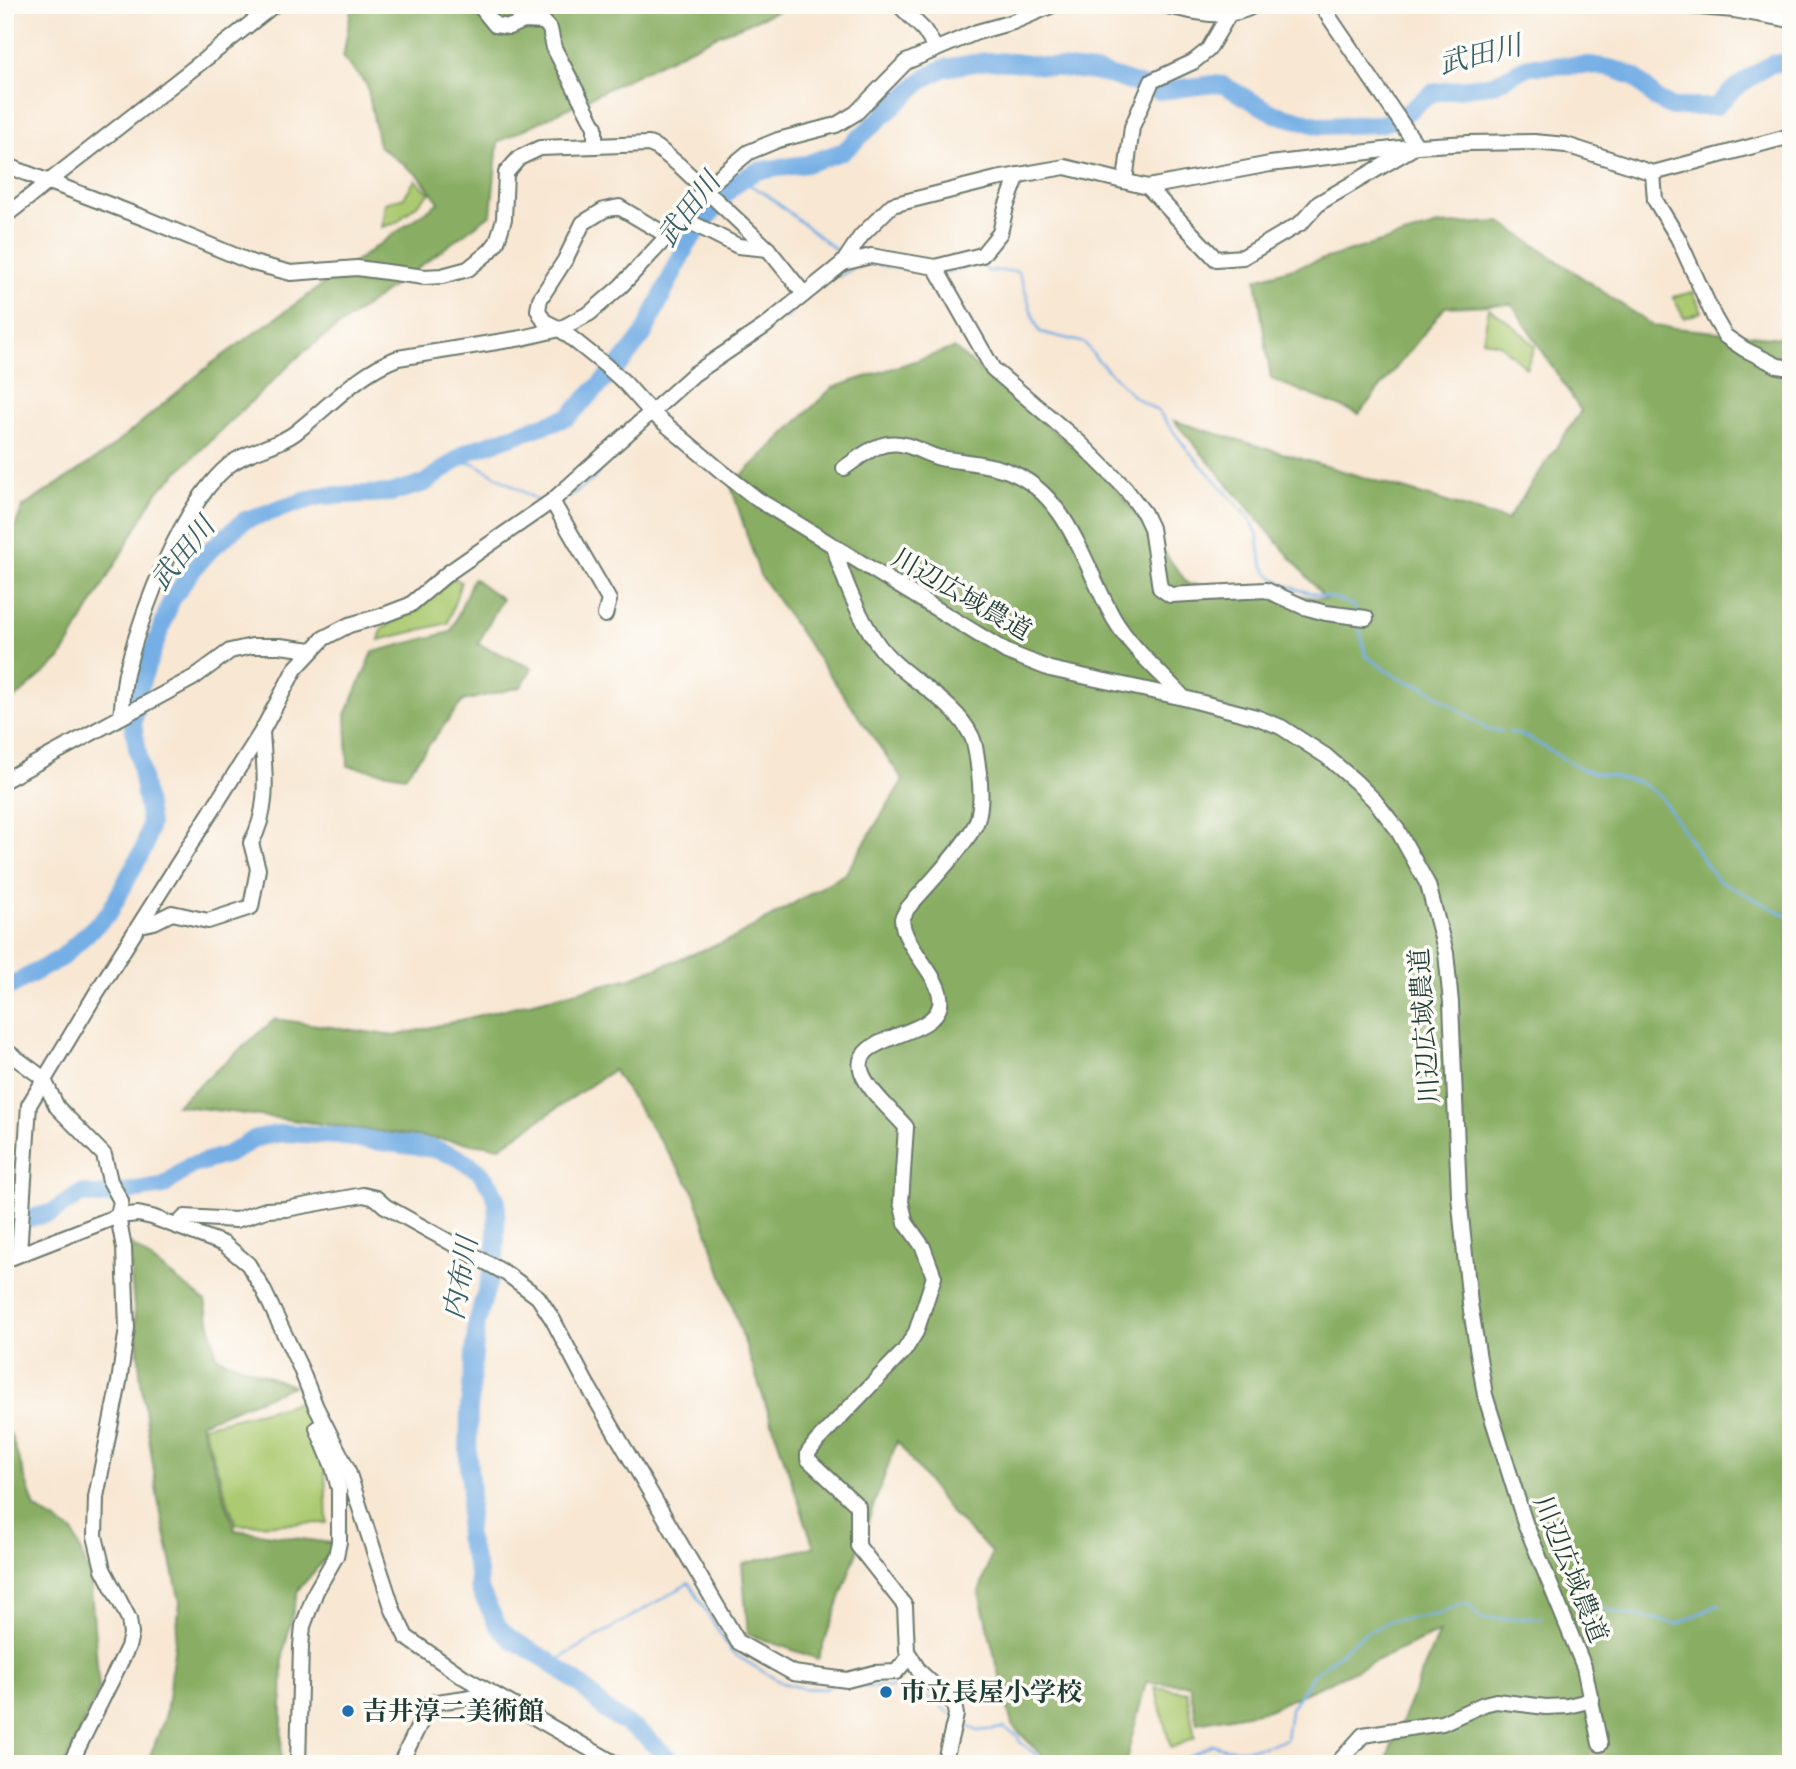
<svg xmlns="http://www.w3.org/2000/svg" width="1796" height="1769" font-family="'IM FELL French Canon','Noto Serif JP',serif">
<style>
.green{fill:#acca71;stroke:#668452;stroke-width:2}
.forest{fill:#89ae63;stroke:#54764c;stroke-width:2}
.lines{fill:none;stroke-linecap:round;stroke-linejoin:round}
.stream{stroke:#76afe5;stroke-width:2.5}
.river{stroke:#76afe5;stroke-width:18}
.minor-tunnel{stroke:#cdc5b3;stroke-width:14;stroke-dasharray:14 7;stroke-linecap:butt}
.minor-casing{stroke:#6b786c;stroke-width:18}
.minor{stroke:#fff;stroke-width:14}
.poi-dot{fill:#1f6fb2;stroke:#fdfcf7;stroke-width:2.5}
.labels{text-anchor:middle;stroke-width:7;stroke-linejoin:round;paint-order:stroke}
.street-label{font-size:26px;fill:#1f3d34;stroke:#fdfcf7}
.poi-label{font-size:26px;font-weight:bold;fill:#1f3d34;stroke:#fdfcf7;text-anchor:start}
.water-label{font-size:28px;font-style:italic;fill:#395f69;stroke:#fdfcf7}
</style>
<rect width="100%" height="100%" fill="#fdfcf7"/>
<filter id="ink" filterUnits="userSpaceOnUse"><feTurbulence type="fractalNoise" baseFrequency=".0143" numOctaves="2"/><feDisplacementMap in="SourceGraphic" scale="14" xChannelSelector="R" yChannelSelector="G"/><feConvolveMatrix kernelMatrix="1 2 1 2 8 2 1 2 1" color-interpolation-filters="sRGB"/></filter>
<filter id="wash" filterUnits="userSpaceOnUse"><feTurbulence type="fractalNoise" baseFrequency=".00686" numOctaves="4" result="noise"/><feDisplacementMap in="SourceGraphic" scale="28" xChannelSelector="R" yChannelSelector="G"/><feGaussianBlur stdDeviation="1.57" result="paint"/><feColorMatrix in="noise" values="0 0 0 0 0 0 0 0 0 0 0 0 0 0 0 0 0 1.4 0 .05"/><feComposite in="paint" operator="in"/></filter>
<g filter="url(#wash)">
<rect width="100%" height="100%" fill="#f8e7d3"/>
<!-- green -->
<g class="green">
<path d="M415,180L430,193L396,223L382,227L385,203L404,197Z"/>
<path d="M1693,292L1702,312L1684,318L1673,297Z"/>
<path d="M1489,308L1514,326L1535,346L1526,368L1501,345L1483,340Z"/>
<path d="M454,578L461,582L448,623L379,640L382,629L422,606Z"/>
<path d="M301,1402L325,1471L327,1523L236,1525L203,1426Z"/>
<path d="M1155,1687L1187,1692L1195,1738L1171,1748Z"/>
</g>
<!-- forest -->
<g class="forest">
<path d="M355,5H792L714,37L498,142L491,214L301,354L157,492L60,659L5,707V550L23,507L106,452L211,364L439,202L419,176L379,146L367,85L343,58L351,10Z"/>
<path d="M1501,222L1653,326L1791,339V1764H1384L1439,1632L1268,1710L1197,1723L1190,1685L1146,1682L1125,1764H1050L1012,1725L979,1593L992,1552L951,1513L897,1441L818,1659L748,1634L742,1564L814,1547L693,1190L613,1070L500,1147L176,1105L275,1019L395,1036L631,978L734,938L846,873L903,780L760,575L731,486L832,388L954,348L1107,476L1188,584L1326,599L1174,421L1507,520L1581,411L1512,304L1445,307L1359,414L1271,379L1256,279L1438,225Z"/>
<path d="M473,578L502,599L478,644L532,668L521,687L463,701L405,776L348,766L346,715L373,652L451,632Z"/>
<path d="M128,1242L205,1301L217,1357L293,1386L200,1423L235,1530L338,1544L298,1590L283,1655L281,1764H147L166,1714L180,1602L158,1500L141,1382Z"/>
<path d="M5,1430L10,1433L35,1508L73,1532L90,1576L99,1689L65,1764H5Z"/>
</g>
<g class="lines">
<!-- stream -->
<g class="stream">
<path d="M741,180L767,195L835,249"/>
<path d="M978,262L988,271H1017C1028,289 1028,311 1040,332L1085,343L1095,357L1133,396L1159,412L1186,448L1249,518C1252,523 1255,528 1257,533C1260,544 1258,559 1266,570C1288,597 1327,590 1355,607L1356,612"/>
<path d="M869,263L904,269"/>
<path d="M945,273L968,266"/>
<path d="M837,277L859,266"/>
<path d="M783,320L792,314"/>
<path d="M453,463H474L537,500"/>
<path d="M567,498L593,480L607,461"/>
<path d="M1358,622L1366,656L1398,678L1428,689L1488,730L1502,731"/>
<path d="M1509,732L1527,737L1583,770L1639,782L1660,796L1716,879L1791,918"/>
<path d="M1578,1604L1678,1624L1720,1604"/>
<path d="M552,1663L689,1583L732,1653L782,1683L802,1688L825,1689L834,1684"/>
<path d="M851,1686C898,1690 910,1680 949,1713"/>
<path d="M959,1722L978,1731L1004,1728L1017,1735L1020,1742L1048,1764"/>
<path d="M1125,1764L1130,1761L1142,1764"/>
<path d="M1175,1764L1213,1744C1228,1754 1271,1748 1286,1739L1290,1710L1312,1676L1364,1634L1390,1621L1439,1614L1460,1604L1469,1605L1481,1619L1542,1618"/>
</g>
<!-- river -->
<g class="river">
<path d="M5,989L61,958L109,913L145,846L150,823L133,724L142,680L171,601L190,573L211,549L245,520L320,496L390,493L425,483L469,451L568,417L622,362L643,335L687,244L729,190L741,180L757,171L806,164L844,151L924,79L944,68L987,61L1012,62L1102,73L1159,91L1214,84L1223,85L1275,114L1321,126L1380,124L1400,118L1432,93L1494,84L1529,66L1590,65L1614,69L1635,77L1656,99L1672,107H1715L1736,87L1771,64L1791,62"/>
<path d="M5,1217L30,1218L51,1213L82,1193L98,1196L163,1186L190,1166L229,1154L256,1138L283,1133L337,1136L434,1149L457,1157L479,1171L491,1187L497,1202L495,1260L477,1322L469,1409L468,1457L471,1491L467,1537L478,1572L479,1588L498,1626L511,1639L547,1660L583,1687L606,1711L644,1735L674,1764"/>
</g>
</g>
</g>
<g filter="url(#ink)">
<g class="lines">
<!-- minor-tunnel -->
<path class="minor-tunnel" d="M1599,1764L1600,1744"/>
<!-- minor casing -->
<g class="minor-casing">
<g id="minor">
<path d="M479,5L495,25L509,27L524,21L544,22L550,29L554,48L595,127V146"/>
<path d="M899,5L924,30L936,49"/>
<path d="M1163,5C1194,12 1226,22 1255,5"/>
<path d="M1321,5L1417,146"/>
<path d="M1676,5L1734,10L1791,20"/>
<path d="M5,165L144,218L253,263L291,273L357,268L424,277L442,276L468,269L490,251L497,242L504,219L506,173L519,158L540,148L649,144L658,148L680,166L768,249L804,294"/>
<path d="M1653,173L1655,200L1678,238L1714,317L1725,336L1744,349L1778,366L1791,368"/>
<path d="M1125,181L1132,127L1152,81L1193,62L1208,50L1228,16"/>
<path d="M1148,187L1216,259L1243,257L1301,223L1319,203L1413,148"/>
<path d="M687,215L692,223L738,246L768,249"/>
<path d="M5,216L274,5"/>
<path d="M668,236L619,207L604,210L583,223L565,260L540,299L538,310L544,321L560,329L605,365L625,383L650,411L721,471L757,499L1007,652L1050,669L1184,698L1256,717L1281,727L1326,756L1356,782L1375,801L1397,829L1428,885L1446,953L1451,1003L1459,1196L1470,1304L1485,1395L1525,1523L1584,1667L1600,1744"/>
<path d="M843,263L871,256L935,267L982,255L1000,233L1006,207L1018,175"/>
<path d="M935,267L993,369L1080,443L1124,487L1144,513L1151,528L1160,588L1170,595L1266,590L1304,607L1326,613L1366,618"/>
<path d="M844,468C863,455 881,438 905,445C917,448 928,455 940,458C963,462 986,463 1008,471C1069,494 1084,567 1114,619C1131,648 1161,673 1184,698"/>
<path d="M552,501L609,600L605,615"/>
<path d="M834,546C842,577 859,617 877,643C902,679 953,697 972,737C977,748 977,761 979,773C981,789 982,806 977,821C969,842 924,889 907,909L902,919C903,949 945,978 940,1005C933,1039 848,1034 862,1073C868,1090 894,1113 906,1127L901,1202L906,1223L923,1247L934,1277L916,1332L904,1351L817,1441L808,1453V1459L813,1464L858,1506V1546L905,1606L907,1651L919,1671L954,1704L956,1715L944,1764"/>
<path d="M121,717C123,701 123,684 127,669C143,609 181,506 228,466C247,450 275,448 295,433C329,407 357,373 398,358L522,338L560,329L590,313L621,286L687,215L703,190L749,152L778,140L836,125L856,113L906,62L977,32L1013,22L1053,5"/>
<path d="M5,780L193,678L230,651L252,646H280L311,650"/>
<path d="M140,925L154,922L172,913L208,921L251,907L258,869L251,843C271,808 264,769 262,731"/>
<path d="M5,1050L43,1078L57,1107L104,1155L110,1181L121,1201L118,1216L124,1248L127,1328L119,1382L96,1497L95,1536L103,1569L129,1619L131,1634L128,1647L70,1764"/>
<path d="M176,1226L185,1217L236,1220L266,1210L286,1209L363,1195L376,1198L385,1206L507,1274L538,1297L553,1320L585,1381L738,1642L793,1673L847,1680L874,1673L896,1672L910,1656"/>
<path d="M19,1253L29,1105L97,992L262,731L295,669L324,638L349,625L381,616L410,605L448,573L552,501L694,374L765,326L843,263L861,236L892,205L996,179L1065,167L1148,187L1270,164L1417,146L1469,143L1534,142L1566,145L1653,173L1791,136"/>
<path d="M5,1260L118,1216L138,1214L152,1217L224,1244L248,1264L263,1289L300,1367L316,1407L347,1468L393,1610L406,1637L462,1676L616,1764"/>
<path d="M298,1764L301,1646L303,1626L316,1591L336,1556L339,1542V1489L333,1467L317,1428"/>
<path d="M400,1764L430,1703L493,1694"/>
<path d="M1337,1764L1363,1735L1442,1723L1484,1704L1496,1701L1546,1707L1568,1706L1592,1700"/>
</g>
</g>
<!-- minor -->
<use href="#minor" class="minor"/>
</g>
</g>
<!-- markers -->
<g class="poi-dot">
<circle cx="886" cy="1692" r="7"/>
<circle cx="348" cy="1711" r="7"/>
</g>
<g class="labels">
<!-- street labels -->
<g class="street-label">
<text transform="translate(962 594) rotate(30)" y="9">川辺広域農道</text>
<text transform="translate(1424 1026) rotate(-94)" y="9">川辺広域農道</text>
<text transform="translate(1571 1569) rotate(68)" y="9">川辺広域農道</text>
</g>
<!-- poi labels -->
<g class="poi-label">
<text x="900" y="1701">市立長屋小学校</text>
<text x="362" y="1720">吉井淳二美術館</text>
</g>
<!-- water labels -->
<g class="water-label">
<text transform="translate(1480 54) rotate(-14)" y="10">武田川</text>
<text transform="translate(688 209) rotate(-53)" y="10">武田川</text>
<text transform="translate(182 553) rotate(-51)" y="10">武田川</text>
<text transform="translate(460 1278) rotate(-80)" y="10">内布川</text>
</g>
</g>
<!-- margin -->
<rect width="1796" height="1769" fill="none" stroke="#fdfcf7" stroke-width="28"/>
</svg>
